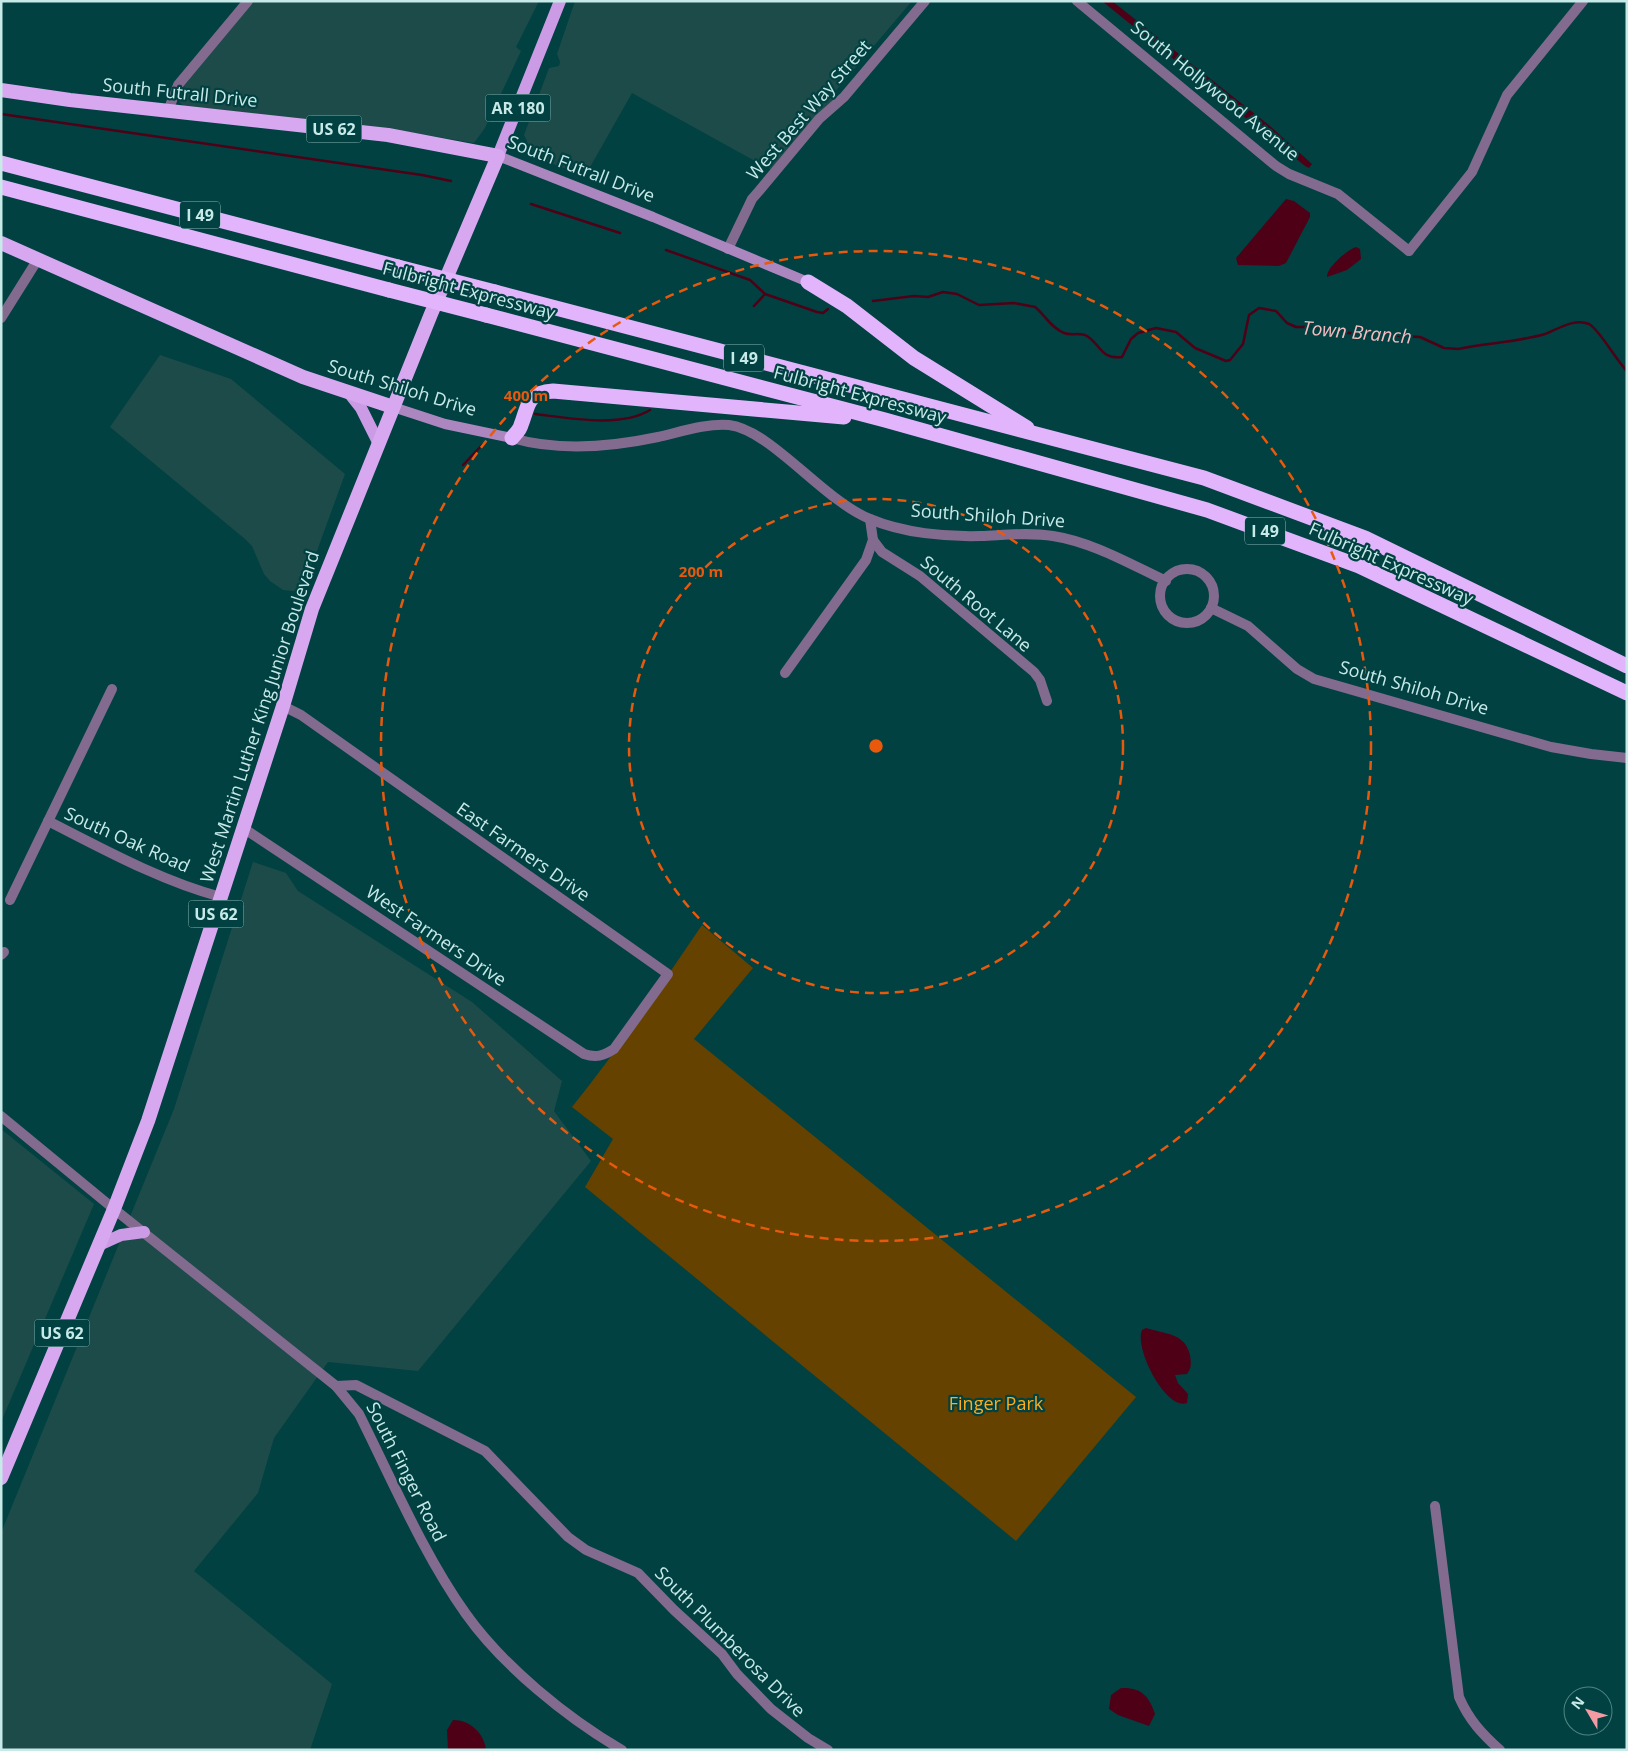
<svg xmlns="http://www.w3.org/2000/svg" width="1628" height="1751" font-family="'Open Sans',sans-serif">
<style>
.built{fill:#1d4b4a}
.green{fill:#664200}
.water{fill:#4e0016}
.lines{fill:none;stroke-linecap:round;stroke-linejoin:round}
.stream{stroke:#4e0016;stroke-width:2.5}
.minor{stroke:#826b8f;stroke-width:10}
.tertiary{stroke:#826b8f;stroke-width:10}
.secondary{stroke:#ac86bf;stroke-width:10}
.primary{stroke:#cc9be5;stroke-width:12}
.trunk{stroke:#d7a8f0;stroke-width:14}
.motorway{stroke:#e2b4fb;stroke-width:15}
.motorway-bridge{stroke:#e2b4fb;stroke-width:15}
.ring{fill:none;stroke:#e8590c;stroke-width:2.5;stroke-dasharray:9 6}
.labels{text-anchor:middle;stroke-width:4.5;stroke-linejoin:round;paint-order:stroke}
.shield{fill:#014141;stroke:#8cb7b7;stroke-width:1}
.shield-label{font-size:16px;font-weight:bold;fill:#c7eae9}
.street-label{font-size:18px;fill:#c7eae9;stroke:#014141}
.park-label{font-size:18px;fill:#fdac1d;stroke:#014141}
.water-label{font-size:19px;font-style:italic;fill:#f6bdc1;stroke:#014141}
.centre{fill:#e8590c;stroke:#014141;stroke-width:2.5}
.ring-label{font-size:15px;text-anchor:middle;font-weight:bold;fill:#e8590c;stroke:#014141;stroke-width:4.5;stroke-linejoin:round;paint-order:stroke}
</style>
<rect width="100%" height="100%" fill="#014141"/>
<!-- built -->
<g class="built">
<path d="M254,1H539L516,47L521,51L485,128L474,143L390,129L184,106L180,103L178,97L183,87Z"/>
<path d="M575,1H912L833,94L839,102L775,172L632,93L585,176L532,156L525,146L527,141L524,135L549,68L559,66L560,62L557,54Z"/>
<path d="M160,355L231,379L345,474L302,592L283,590L270,581L264,574L252,546L245,539L110,427Z"/>
<path d="M253,862L286,873L298,891L472,1002L562,1081L554,1111L591,1161L418,1371L328,1362L274,1438L258,1493L194,1571L332,1684L310,1750H1V1533L174,1109Z"/>
<path d="M1,1129L94,1204L1,1422Z"/>
</g>
<!-- green -->
<path class="green" d="M702,925L753,968L694,1039L1136,1397L1016,1541L585,1187L613,1139L572,1107C618,1050 661,985 702,925Z"/>
<!-- water -->
<g class="water">
<path d="M1102,1H1112L1270,126L1312,164L1309,168L1305,166Z"/>
<path d="M1286,199L1294,201L1310,213V217L1286,263L1279,266L1238,265L1236,258Z"/>
<path d="M1356,247L1360,249L1361,259L1347,270L1327,277C1326,268 1347,250 1356,247Z"/>
<path d="M1146,1328C1165,1334 1185,1333 1190,1355C1191,1362 1192,1368 1187,1374L1175,1375L1178,1383L1188,1394L1187,1403C1166,1411 1134,1348 1142,1330Z"/>
<path d="M1121,1688C1141,1687 1149,1696 1155,1714L1149,1726L1118,1715L1109,1709L1111,1695Z"/>
<path d="M453,1720C470,1720 484,1733 486,1750H448L447,1730Z"/>
</g>
<g class="lines">
<!-- stream -->
<g class="stream">
<path d="M1,114L422,175L451,181"/>
<path d="M531,204L620,233"/>
<path d="M666,250L750,280L765,294L817,312L823,313L828,309"/>
<path d="M873,301L914,296L928,297L943,292L957,294L979,305L1014,303L1035,307C1045,315 1051,328 1064,333C1071,336 1080,332 1087,336C1102,346 1100,359 1122,357L1131,339L1138,333L1156,328L1176,332L1195,348L1226,361L1230,360L1243,344L1249,315L1259,308L1276,311L1287,323L1296,327H1311L1332,332L1420,337L1444,348L1458,349C1486,343 1518,342 1545,334C1558,329 1574,318 1589,324C1599,329 1616,360 1627,371"/>
<path d="M754,306L765,294"/>
<path d="M535,414C568,418 621,428 650,410"/>
<path d="M463,465L483,444"/>
</g>
<!-- minor -->
<g class="minor">
<path d="M1077,1L1276,166L1289,174L1338,194L1409,251"/>
<path d="M168,111L178,85L248,1"/>
<path d="M728,249L752,199L759,191L819,119L844,97L925,1"/>
<path d="M873,540L882,552L920,576L1034,672L1040,680L1047,701"/>
<path d="M785,673L866,560L873,540L870,519"/>
<path d="M48,821C103,849 161,881 221,897"/>
<path d="M243,828L584,1054C596,1058 603,1056 614,1049L668,974L301,715L283,706"/>
<path d="M10,900L112,689"/>
<path d="M1,955L4,952"/>
<path d="M1,1116L114,1209"/>
<path d="M336,1386L356,1385L485,1451L568,1537L586,1550L638,1573L674,1610L722,1654L737,1674L771,1709L808,1738L828,1750"/>
<path d="M1435,1506L1459,1697C1469,1720 1482,1734 1500,1750"/>
</g>
<!-- tertiary -->
<g class="tertiary">
<path d="M1409,251L1472,172L1507,95L1583,1"/>
<path d="M1,318L38,259"/>
<path d="M512,438C560,452 611,447 658,437C680,432 707,423 729,425C771,430 823,500 870,519C903,533 946,537 981,536C1005,535 1029,532 1053,536C1092,542 1130,564 1166,581"/>
<circle cx="1187" cy="596" r="27"/>
<path d="M1211,608L1248,626L1297,669L1314,679L1551,747L1591,754L1627,758"/>
<path d="M114,1209L336,1386L359,1414C392,1480 424,1555 466,1614C503,1666 567,1718 622,1750"/>
</g>
<!-- secondary -->
<g class="secondary">
<path d="M498,156L653,217L808,282"/>
<path d="M393,407L445,424L512,438"/>
</g>
<!-- primary -->
<g class="primary">
<path d="M498,156L560,1"/>
<path d="M350,394L361,408L378,442"/>
<path d="M99,1245L121,1235L144,1232"/>
</g>
<!-- trunk -->
<g class="trunk">
<path d="M1,90L70,100L388,135L498,156L431,314L312,609L283,706L148,1121L114,1209L1,1478"/>
<path d="M1,243L303,377L393,407"/>
</g>
<!-- motorway -->
<g class="motorway">
<path d="M1,163L398,267"/>
<path d="M1,187L389,290"/>
<path d="M808,282L847,306L914,358L1027,428"/>
<path d="M495,292L1204,478L1365,538L1627,666"/>
<path d="M486,315L885,420L1207,510L1359,566L1627,693"/>
<path d="M512,438C515,434 520,430 521,425C529,405 526,393 553,391L844,417"/>
</g>
<!-- motorway-bridge -->
<g class="motorway-bridge">
<path d="M398,267L495,292"/>
<path d="M389,290L486,315"/>
</g>
</g>
<!-- distance rings -->
<g class="ring">
<circle cx="876" cy="746" r="247"/>
<circle cx="876" cy="746" r="495"/>
</g>
<g class="labels">
<!-- shield labels -->
<g class="shield">
<rect x="485.5" y="94.5" width="65" height="27" rx="4"/>
<rect x="306.5" y="115.5" width="55" height="27" rx="4"/>
<rect x="180" y="201.5" width="40" height="27" rx="4"/>
<rect x="724" y="344.5" width="40" height="27" rx="4"/>
<rect x="1245" y="517.5" width="40" height="27" rx="4"/>
<rect x="188.5" y="900.5" width="55" height="27" rx="4"/>
<rect x="34.5" y="1319.5" width="55" height="27" rx="4"/>
</g>
<g class="shield-label">
<text x="518" y="114">AR 180</text>
<text x="334" y="135">US 62</text>
<text x="200" y="221">I 49</text>
<text x="744" y="364">I 49</text>
<text x="1265" y="537">I 49</text>
<text x="216" y="920">US 62</text>
<text x="62" y="1339">US 62</text>
</g>
<!-- street labels -->
<g class="street-label">
<text transform="translate(1215 91) rotate(39)" y="6">South Hollywood Avenue</text>
<text transform="translate(180 93) rotate(6)" y="6">South Futrall Drive</text>
<text transform="translate(809 110) rotate(-49)" y="6">West Best Way Street</text>
<text transform="translate(581 169) rotate(21)" y="6">South Futrall Drive</text>
<text transform="translate(469 291) rotate(15)" y="6">Fulbright Expressway</text>
<text transform="translate(402 388) rotate(17)" y="6">South Shiloh Drive</text>
<text transform="translate(860 395) rotate(15)" y="6">Fulbright Expressway</text>
<text transform="translate(988 516) rotate(4)" y="6">South Shiloh Drive</text>
<text transform="translate(1391 564) rotate(24)" y="6">Fulbright Expressway</text>
<text transform="translate(976 604) rotate(40)" y="6">South Root Lane</text>
<text transform="translate(1414 688) rotate(16)" y="6">South Shiloh Drive</text>
<text transform="translate(260 717) rotate(-72)" y="6">West Martin Luther King Junior Boulevard</text>
<text transform="translate(127 840) rotate(24)" y="6">South Oak Road</text>
<text transform="translate(523 852) rotate(35)" y="6">East Farmers Drive</text>
<text transform="translate(436 936) rotate(34)" y="6">West Farmers Drive</text>
<text transform="translate(406 1472) rotate(63)" y="6">South Finger Road</text>
<text transform="translate(730 1642) rotate(45)" y="6">South Plumberosa Drive</text>
</g>
<!-- park labels -->
<g class="park-label">
<text x="996" y="1410">Finger Park</text>
</g>
<!-- water labels -->
<g class="water-label">
<text transform="translate(1357 332) rotate(5)" y="7">Town Branch</text>
</g>
</g>
<circle cx="876" cy="746" r="8" class="centre"/>
<g class="ring-label">
<text x="526" y="401">400 m</text>
<text x="701" y="577">200 m</text>
</g>
<!-- border -->
<rect width="1628" height="1751" fill="none" stroke="#c7eae9" stroke-width="5"/>
<!-- north arrow -->
<g transform="translate(1588 1711) rotate(308)"><circle r="24" fill="#014141" stroke="#508584"/>
<path d="M0-4L9 19L0 12L-9 19Z" fill="#f49aa3"/>
<text y="-8" font-size="14" font-weight="bold" text-anchor="middle" fill="#c7eae9">N</text>
</g>
</svg>
